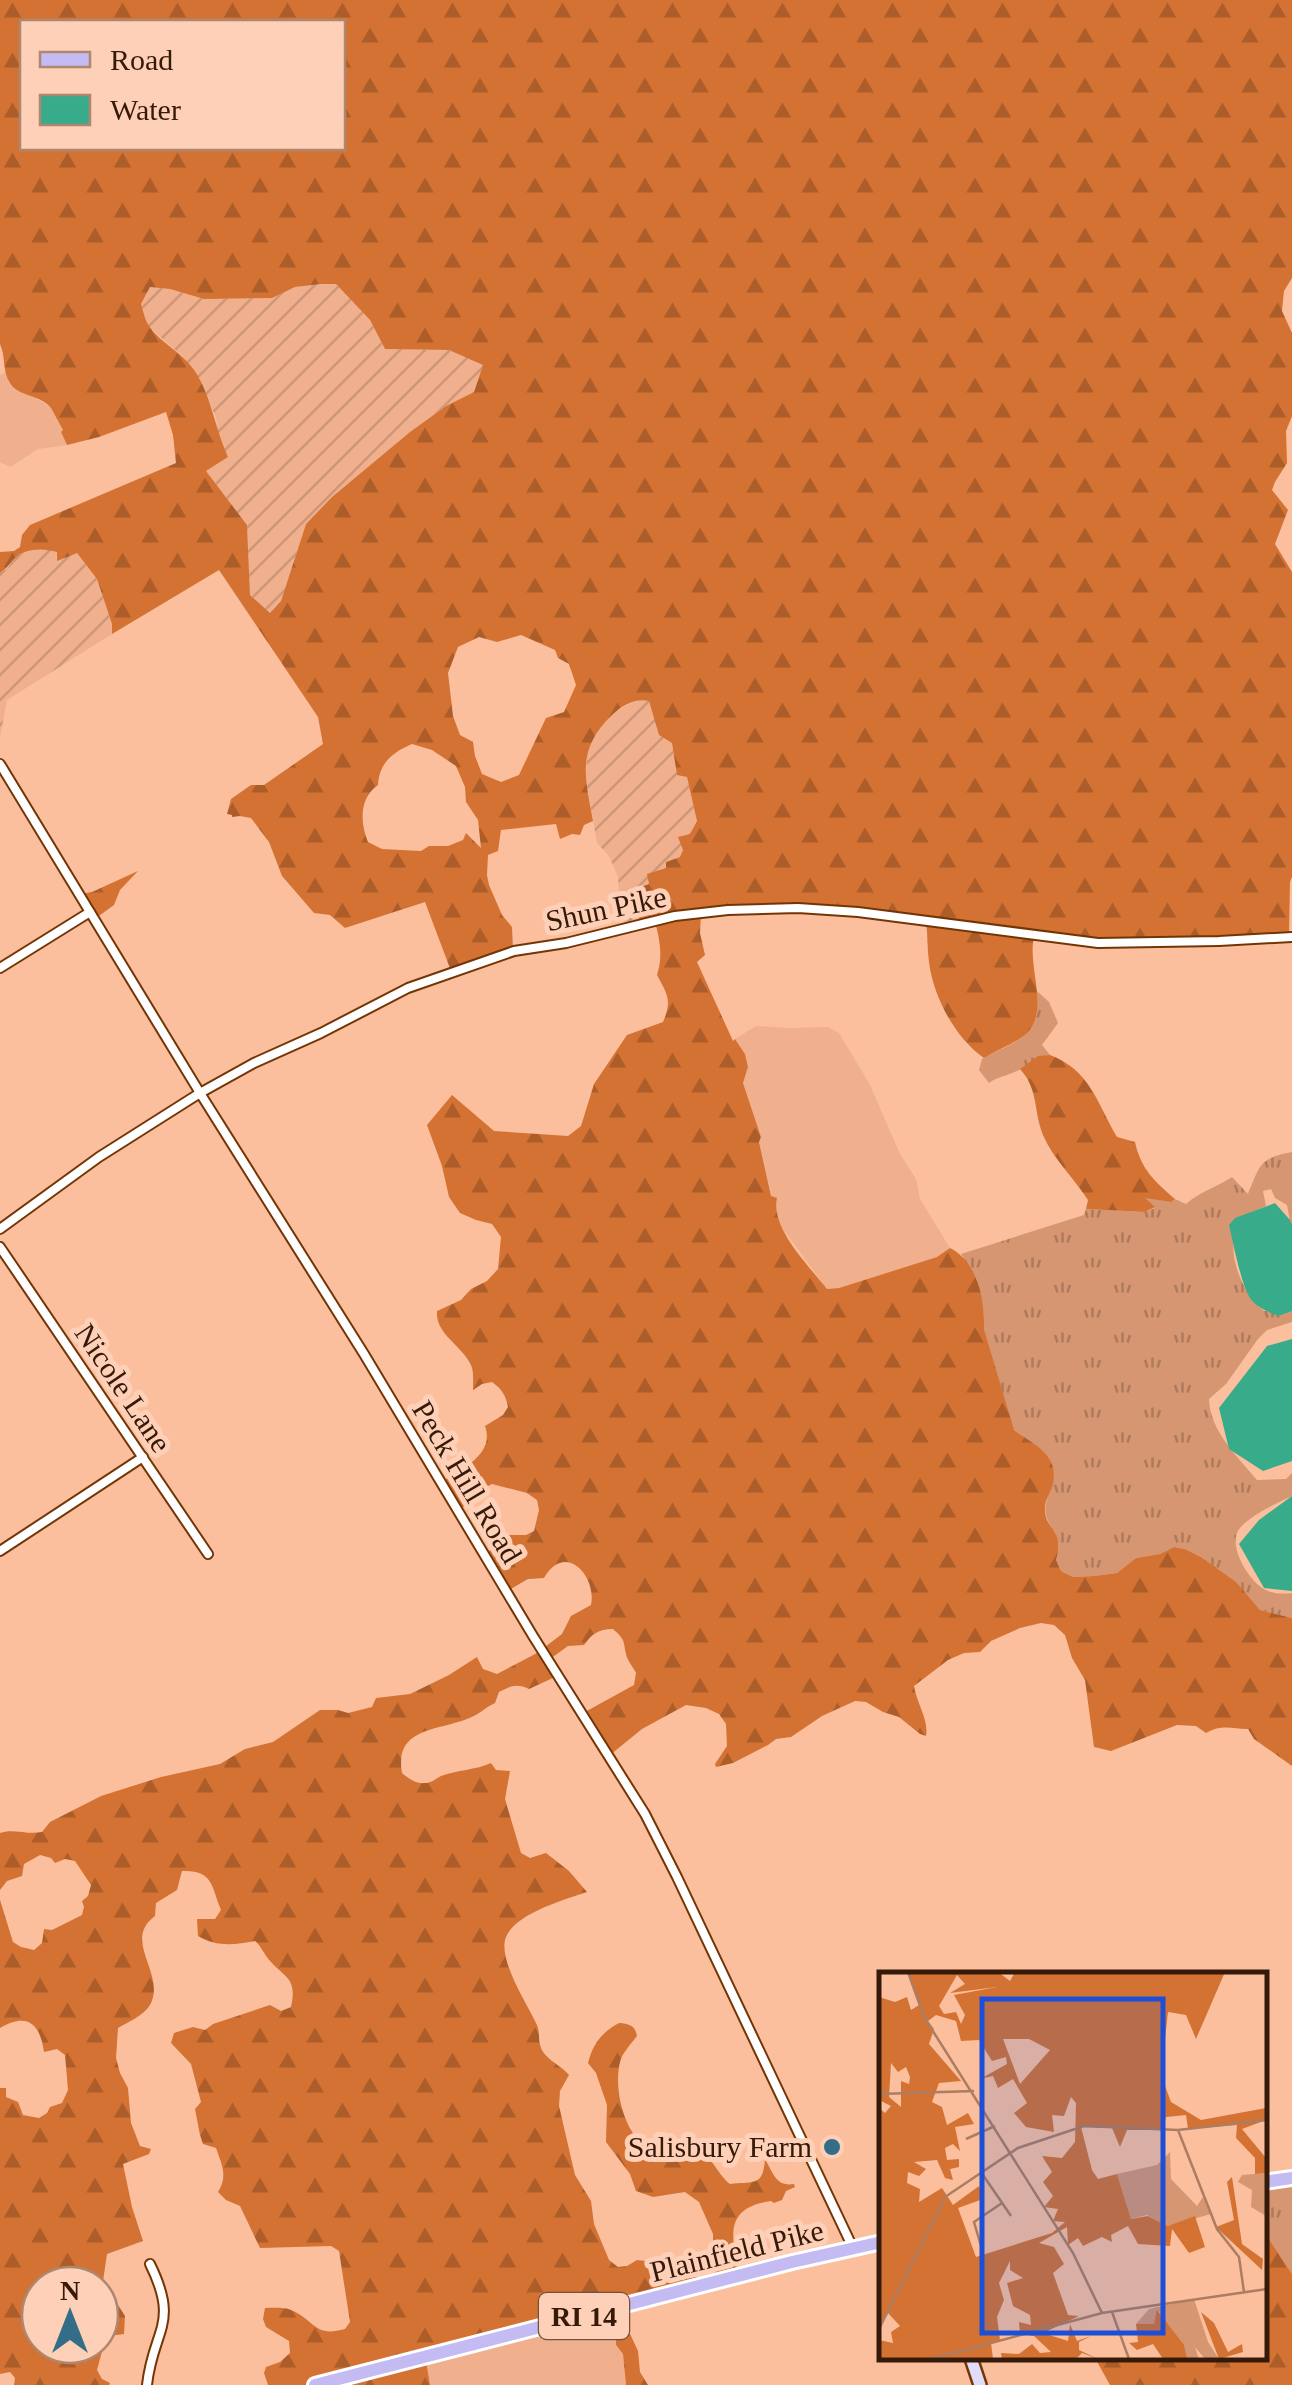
<svg xmlns="http://www.w3.org/2000/svg" width="1292" height="2385" font-family="Georgia,serif">
<style>
.built{fill:#f0b08d}
.industrial{fill:url(#industrial-furrows)}
.grass{fill:url(#grass-tufts)}
.forest{fill:url(#forest-firs);fill-rule:evenodd}
.water{fill:#37ab8a}
.lines{fill:none;stroke-linecap:round;stroke-linejoin:round}
.street-casing{stroke:#743505;stroke-width:12}
.secondary-casing{stroke:#743505;stroke-width:16}
.primary-casing{stroke:#fff;stroke-width:18}
.street{stroke:#fff;stroke-width:8}
.secondary{stroke:#e1ddf8;stroke-width:11}
.primary{stroke:#c4bbf2;stroke-width:12}
.poi-dot{fill:#346d87;stroke:#fed0b7;stroke-width:4}
.labels{text-anchor:middle;stroke-width:10;stroke-linejoin:round;paint-order:stroke}
.shield{fill:#fed0b7;stroke:#72513d;stroke-width:2.5}
.shield-label{font-size:28px;font-weight:bold;fill:#361a09}
.street-label{font-size:30px;fill:#361a09;stroke:#fed0b7}
.poi-label{font-size:30px;fill:#361a09;stroke:#fed0b7;text-anchor:end}
.inset-road{fill:none;stroke:#ac7d62;stroke-width:2.5}
.view{fill:#1d4ed8;fill-opacity:0.15;stroke:#1d4ed8;stroke-width:5}
.inset-edge{fill:none;stroke:#361a09;stroke-width:5}
</style>
<defs>
<pattern id="industrial-furrows" width="10" height="10" patternUnits="userSpaceOnUse" patternTransform="scale(2.5)"><rect width="10" height="10" fill="#f0b08d"/><path d="M-1 1l2-2M0 10L10 0M9 11l2-2" fill="none" stroke="#ce9778"/></pattern>
<pattern id="grass-tufts" width="24" height="20" patternUnits="userSpaceOnUse" patternTransform="scale(2.5)"><rect width="24" height="20" fill="#d69672"/><path d="M3 7l-1-3M5 7V3M7 7l1-3M15 17l-1-3M17 17v-4M19 17l1-3" fill="none" stroke="#ae7a5c"/></pattern>
<pattern id="forest-firs" width="22" height="20" patternUnits="userSpaceOnUse" patternTransform="scale(2.5)"><rect width="22" height="20" fill="#d37233"/><path d="M5 1l3.5 6h-7zM16 11l3.5 6h-7z" fill="#ac5d29"/></pattern>
</defs>
<rect width="100%" height="100%" fill="#fbbf9d"/>
<!-- built -->
<g class="built">
<path d="M6,372L9,382L50,407L64,431L61,432L67,445L38,449L10,467L0,462V375Z"/>
<path d="M756,1026L789,1028L828,1027L839,1033L870,1085L900,1154L916,1179L920,1199L950,1248L937,1257L839,1288L827,1289L780,1225L771,1196L759,1141L761,1137L743,1083L748,1067L745,1054L735,1039Z"/>
<path d="M618,2308L622,2325L616,2328V2345L623,2354L626,2385H430L425,2361Z"/>
</g>
<!-- industrial -->
<g class="industrial">
<path d="M321,284H336L370,320L385,349L449,350L484,364L474,392L446,406L410,432L332,497L306,524L281,601L270,613L250,595L247,525L206,471L228,457L219,438L216,417L201,387L200,379L183,357L148,326L141,304L150,287L170,289L204,299L271,298L295,287Z"/>
<path d="M44,548L58,552L56,559L77,553L97,579L112,624V634L7,700L0,738V573L7,569L15,557L31,550Z"/>
<path d="M638,699L649,700L672,743L677,774L687,777L697,820L680,857L666,862V868L649,884L640,922L625,925L620,906L618,877L609,856L597,843L586,780L587,750L595,734L615,712Z"/>
</g>
<!-- grass -->
<g class="grass">
<path d="M1037,991L1049,1002L1058,1023L1042,1045L1050,1055C1034,1057 1027,1068 1012,1073C1003,1077 997,1077 989,1083L979,1070L982,1059C1000,1048 1031,1040 1036,1017C1038,1009 1037,999 1037,991Z"/>
<path d="M1292,1152V1232L1287,1205L1275,1198L1271,1189L1263,1191L1266,1206L1244,1216C1241,1223 1236,1231 1234,1238C1230,1264 1245,1295 1264,1311L1292,1309V1322L1267,1330L1258,1339L1226,1384L1209,1399C1210,1431 1237,1456 1257,1480L1286,1479L1292,1473V1496C1277,1503 1246,1517 1238,1531C1228,1548 1251,1585 1268,1591C1275,1594 1285,1594 1292,1593V1618L1260,1610L1235,1582L1201,1557L1185,1549L1174,1547L1160,1554L1136,1558L1117,1573L1094,1576L1073,1577L1061,1571L1056,1560C1064,1536 1052,1535 1046,1515C1044,1506 1047,1500 1050,1491C1063,1454 1037,1448 1013,1429L984,1329C985,1299 977,1279 961,1254L1084,1215L1086,1209L1145,1212L1155,1208L1143,1197L1171,1202L1175,1199L1186,1204C1199,1192 1217,1187 1232,1177L1248,1194C1260,1165 1259,1158 1292,1152Z"/>
<path d="M1292,2180V2274L1265,2233L1264,2184Z"/>
</g>
<!-- forest -->
<g class="forest">
<path d="M0,0H1292V278L1284,291L1282,311L1292,333V416L1286,431L1287,463L1275,482L1272,490L1288,510L1275,544L1292,572V877L1290,882L1289,936L1098,943L1034,937C1027,966 1050,1011 1027,1033C1015,1044 998,1049 984,1058C955,1038 933,996 929,962C927,949 928,935 926,922L856,910L701,913L700,933L705,955L697,962L733,1041L735,1039L745,1054L748,1067L743,1083L761,1137L759,1142L771,1196L777,1198C770,1228 810,1267 827,1289L839,1288L937,1257L950,1248C978,1262 985,1301 984,1329L1014,1430C1034,1445 1059,1453 1053,1484C1051,1492 1045,1500 1045,1507C1043,1529 1066,1530 1056,1560L1061,1571L1073,1577L1094,1576L1117,1573L1136,1558L1160,1554L1174,1547L1185,1549L1201,1557L1236,1582L1260,1610L1292,1618V1766L1254,1739L1248,1729C1231,1729 1223,1724 1206,1733L1196,1726L1177,1725L1111,1751L1094,1747L1085,1680L1072,1658L1065,1635L1054,1625L1041,1623L1020,1628L991,1641L980,1652L964,1653L948,1660L914,1686C917,1704 929,1720 926,1736L920,1734L899,1717L883,1712L866,1702L855,1701L822,1716L791,1737L776,1739L768,1745L733,1763L716,1767L715,1764L727,1746L726,1724L719,1714L706,1708L686,1705L642,1729L610,1755L585,1712L634,1685L636,1673C633,1667 627,1660 626,1654C623,1639 625,1640 613,1629C598,1629 592,1634 584,1645L568,1646L550,1659L555,1677L529,1689C517,1683 510,1686 499,1692L495,1703C484,1708 479,1715 467,1719C436,1731 394,1728 402,1773C409,1779 416,1784 425,1783C432,1783 435,1779 441,1776C457,1770 476,1770 491,1763L496,1770L510,1771L505,1799L521,1853L530,1858L546,1853L569,1871L587,1892C564,1900 516,1913 506,1937C497,1959 528,2005 537,2025C540,2032 538,2041 541,2048C545,2059 562,2066 569,2075L560,2091L559,2106L575,2175L591,2201L594,2224L609,2260L618,2267L627,2266L637,2260C655,2263 676,2257 693,2262L699,2287L426,2361L430,2385H342L341,2382L328,2385H268L264,2373L266,2367L280,2362L290,2353L289,2341L266,2327L263,2319L265,2308C273,2308 284,2307 291,2310C315,2320 314,2338 345,2329L350,2322L339,2251L331,2246L260,2248L240,2206L226,2200L218,2192C228,2176 222,2165 216,2148L203,2144L200,2135L195,2109L201,2102L191,2064L171,2043L174,2033L193,2027L205,2030L213,2024L270,2005L281,2011L291,2007C297,1979 287,1979 271,1962C264,1955 262,1947 255,1941C234,1945 216,1947 198,1936L197,1919H215L221,1910C211,1885 213,1870 182,1871L177,1890L156,1903L155,1916C121,1941 167,1974 150,2005C143,2016 128,2022 118,2028L116,2058L120,2073L128,2088L131,2123L140,2146L151,2149L149,2154L123,2164L132,2207L143,2241L107,2254L103,2281L125,2316L124,2334L109,2336L104,2344L97,2370L102,2379L110,2383L109,2385H14L15,2378L10,2372L0,2374V2088H6V2097L18,2102L23,2115L39,2118L47,2113L50,2107L62,2103L68,2090L65,2055L57,2049L44,2052C40,2023 27,2012 0,2028V1900L13,1942L21,1947L34,1950L42,1943L44,1929L52,1930L82,1915L84,1907L82,1901L88,1896L91,1885L75,1861L65,1859L55,1863L51,1858L40,1855L24,1864L22,1876L7,1881L0,1890V1833C13,1828 27,1835 42,1832L50,1822L101,1796L161,1777L220,1764L245,1749L273,1742L320,1710H338L348,1713L372,1707L376,1698L410,1694L449,1675L477,1657L483,1669L497,1674L537,1653L562,1634L571,1616L591,1605C597,1576 565,1541 544,1578L528,1579L509,1590L486,1553L502,1543L507,1535H526L534,1531L539,1510L537,1500L527,1493L492,1484L484,1488L480,1499L459,1509L443,1481C463,1468 495,1454 485,1426L503,1415L508,1407C506,1396 502,1389 492,1382L482,1384L473,1390C473,1381 474,1372 471,1365C462,1345 435,1334 437,1311L461,1300L471,1289L487,1281L498,1269L501,1237L492,1224L476,1220L460,1213L449,1197L442,1166L427,1125L452,1095L494,1131L568,1136L581,1126L594,1084L627,1035L663,1022C672,1001 668,995 657,975C663,957 660,940 655,922H640L636,906L638,888L649,884L647,874L666,868V862L680,857L683,850L678,837L690,834L697,821L687,777L677,775L672,743L659,735L649,701C635,698 623,705 612,715C576,750 585,776 593,821L584,825L580,835L572,834L560,839L556,824L501,830L498,851L488,855L487,875L489,885L502,915L512,927L513,950L451,971L425,902L345,928L330,915L314,913L282,876L269,842L251,818L240,816L232,817V815L227,814L231,799L251,785H264L323,744L318,717L219,570L112,634V624L97,579L77,553L57,561V552C42,548 25,548 13,560C9,565 5,570 0,573V552L14,551L20,547L22,535L30,525L176,463L173,435L166,412L99,437L67,445L61,432L63,430C59,423 55,415 51,408C40,394 18,397 10,383C2,371 6,357 0,344ZM22,22H342V148H22ZM321,284H336L370,320L385,349L449,350L483,365L474,392L446,406L410,432L332,497L306,524L281,601L270,613L250,595L247,525L206,471L228,457C216,431 212,401 198,376C186,354 160,343 149,326C145,320 143,310 141,304L150,287L170,289L204,299L272,298L295,287ZM521,635L555,650L558,658L569,664L576,685L564,712L546,718L519,775L501,782L482,774L475,756L473,742L460,735L453,716L448,673L458,647L479,637L497,642ZM412,744L432,750L456,766L465,787L466,802L478,820L481,848L466,833L463,840L448,846H429L421,851L382,849L368,842C360,823 359,798 378,785C379,763 393,752 412,744ZM40,2285H100V2345H40Z"/>
<path d="M138,871L120,890L114,905L96,918L81,894L92,892Z"/>
<path d="M1050,1055C1090,1070 1097,1103 1117,1137L1135,1142C1141,1169 1154,1181 1175,1199L1171,1202L1145,1198L1155,1207L1145,1212L1086,1209L1088,1200C1074,1178 1053,1159 1043,1135C1033,1110 1039,1090 1020,1069L1038,1056Z"/>
<path d="M619,2023C629,2024 635,2025 637,2036C631,2044 622,2053 620,2062C613,2090 625,2140 654,2152C669,2159 685,2142 699,2151C714,2159 718,2175 730,2184C754,2181 763,2187 765,2159C773,2173 776,2187 794,2184L795,2187L786,2191L782,2200L774,2203L771,2201C721,2208 733,2239 739,2277L717,2284L714,2266L709,2258L713,2244V2234L699,2202L685,2192L653,2197L636,2191L630,2174L606,2142L607,2105L596,2073L588,2063C593,2044 601,2033 619,2023Z"/>
<path d="M1265,2233L1292,2274V2385H1110L1095,2358H1264Z"/>
<path d="M625,2323L638,2351L640,2372L648,2385H626L623,2354L616,2345V2328Z"/>
</g>
<!-- water -->
<g class="water">
<path d="M1275,1203L1290,1220L1292,1225V1311L1278,1316C1268,1312 1256,1307 1250,1298C1241,1284 1233,1242 1229,1225L1235,1218Z"/>
<path d="M1292,1339V1461L1263,1471L1229,1449L1219,1408L1267,1346Z"/>
<path d="M1292,1496V1591L1264,1588L1239,1544L1259,1520Z"/>
</g>
<g class="lines">
<!-- street casing -->
<g class="street-casing">
<g id="street">
<path d="M0,764L200,1093L364,1354L533,1636L645,1814L677,1877L853,2248"/>
<path d="M0,968L90,912"/>
<path d="M0,1229L99,1157L200,1093L254,1063L321,1033L408,988L514,951L566,943L675,916L728,910L798,908L858,912L1098,943L1219,941L1292,937"/>
<path d="M0,1247L208,1554"/>
<path d="M0,1551L143,1457"/>
<path d="M147,2385C153,2329 180,2325 150,2264"/>
</g>
</g>
<!-- secondary casing -->
<g class="secondary-casing">
<path id="secondary" d="M971,2358L980,2385"/>
</g>
<!-- primary casing -->
<g class="primary-casing">
<g id="primary">
<path d="M1264,2182L1292,2178"/>
<path d="M315,2385L792,2262L882,2242"/>
</g>
</g>
<!-- street -->
<use href="#street" class="street"/>
<!-- secondary -->
<use href="#secondary" class="secondary"/>
<!-- primary -->
<use href="#primary" class="primary"/>
</g>
<!-- markers -->
<circle class="poi-dot" cx="832" cy="2147" r="10"/>
<g class="labels">
<!-- shield labels -->
<rect class="shield" x="539" y="2293" width="90" height="46" rx="8"/>
<g class="shield-label">
<text x="584" y="2326">RI 14</text>
</g>
<!-- street labels -->
<g class="street-label">
<text transform="translate(606 909) rotate(-12)" y="10">Shun Pike</text>
<text transform="translate(123 1388) rotate(56)" y="10">Nicole Lane</text>
<text transform="translate(467 1482) rotate(59)" y="10">Peck Hill Road</text>
<text transform="translate(737 2251) rotate(-14)" y="10">Plainfield Pike</text>
</g>
<!-- poi labels -->
<g class="poi-label">
<text x="812" y="2157">Salisbury Farm</text>
</g>
</g>
<!-- overview -->
<g transform="translate(879 1972)">
<rect width="388" height="388" fill="#fbbf9d"/>
<path d="M291,180L292,207L318,234L324,225L332,242L289,254L268,243L252,247L238,202L278,193ZM387,201V244L372,235L373,218L359,210L363,203ZM315,327L329,370L340,387H326L316,375L320,387H308L280,339L276,352H257L270,337Z" fill="#d69672"/>
<path d="M29,0H119L131,9L136,0H346L317,67L307,43L289,40L282,103L292,130L322,148L387,136V148L363,157L387,186V201L376,202V186L357,166L358,153L309,157L307,143L287,145L284,158H248L241,175L233,156L202,155L213,198L219,207L238,202L252,247L269,244L289,254L316,244L326,275L310,281L293,257L291,274L259,272L249,254L232,263L233,270L223,265L204,274L199,266L189,273L188,255L160,271L175,275L185,292L174,301L189,343L200,344L164,361L189,369L191,352L198,369L212,364L200,370V378L219,387L203,381L197,387H123L122,381L140,382L153,372L161,381L172,380L155,364L141,362L140,350L152,353L151,343L134,334L128,311L144,306L131,298V289L120,311L125,328L118,345L121,368L112,371L114,387H0V368L14,371L12,360L21,354L9,341L0,357V136L6,141L12,134L0,128V25L16,30L28,25L32,38L40,33ZM78,3L86,12L71,21L118,15L75,23L86,43L82,52L77,40L65,42L60,34ZM57,43L77,49L82,69L100,68L113,89L127,85L128,92L101,107L114,104L119,116L134,107L148,131L135,141L147,155L175,160L173,143L185,144L192,125L197,131L196,170L183,186L163,184L173,200L164,210L174,224L165,235L179,237L174,249L186,250L173,261L97,285L79,236L104,227L100,214L74,233L63,216L40,230L41,217L28,211L29,200L40,204L47,197L35,190L58,188L66,206L74,208L71,197L80,195V187L68,188L66,176L74,172L81,179L76,155L95,152L89,141L68,153L63,135L53,130L60,111L82,109L50,72L55,57L49,49ZM124,67H150L171,78L141,112ZM12,91L19,100L27,95L31,105L30,112L22,109V135L10,125ZM353,205L363,272L384,287L383,298L337,255L355,248L348,210ZM278,338L305,373L308,387H284L274,372L258,378L250,371L259,370L257,352H275ZM322,340L335,351L349,380L363,372L364,380L340,387Z" fill="#d37233" fill-rule="evenodd"/>
<path class="inset-road" d="M29,0L45,45L194,281L223,341M0,122L95,119M299,158L338,257L360,285L365,320M87,167L116,154M102,200L132,244M102,274L95,250L123,231M233,340L250,387M0,357L66,225L139,176L205,154L299,158L388,148M53,387L223,341L388,317"/>
<path class="view" d="M103,27H284V361H103Z"/>
<rect width="388" height="388" class="inset-edge"/>
</g>
<!-- legend -->
<rect x="20" y="20" width="325" height="130" fill="#fed0b7" stroke="#ae8771" stroke-width="2.5"/>
<rect x="40" y="52" width="50" height="15" fill="#c4bbf2" stroke="#ae8771" stroke-width="2.5"/>
<text x="110" y="70" font-size="30" fill="#361a09">Road</text>
<rect x="40" y="95" width="50" height="30" fill="#37ab8a" stroke="#ae8771" stroke-width="2.5"/>
<text x="110" y="120" font-size="30" fill="#361a09">Water</text>
<!-- north arrow -->
<g transform="translate(70 2315)"><circle r="48" fill="#fed0b7" stroke="#ae8771" stroke-width="2.5"/>
<path d="M0-8L18 38L0 25L-18 38Z" fill="#346d87"/>
<text y="-15" font-size="28" font-weight="bold" text-anchor="middle" fill="#361a09">N</text>
</g>
</svg>
